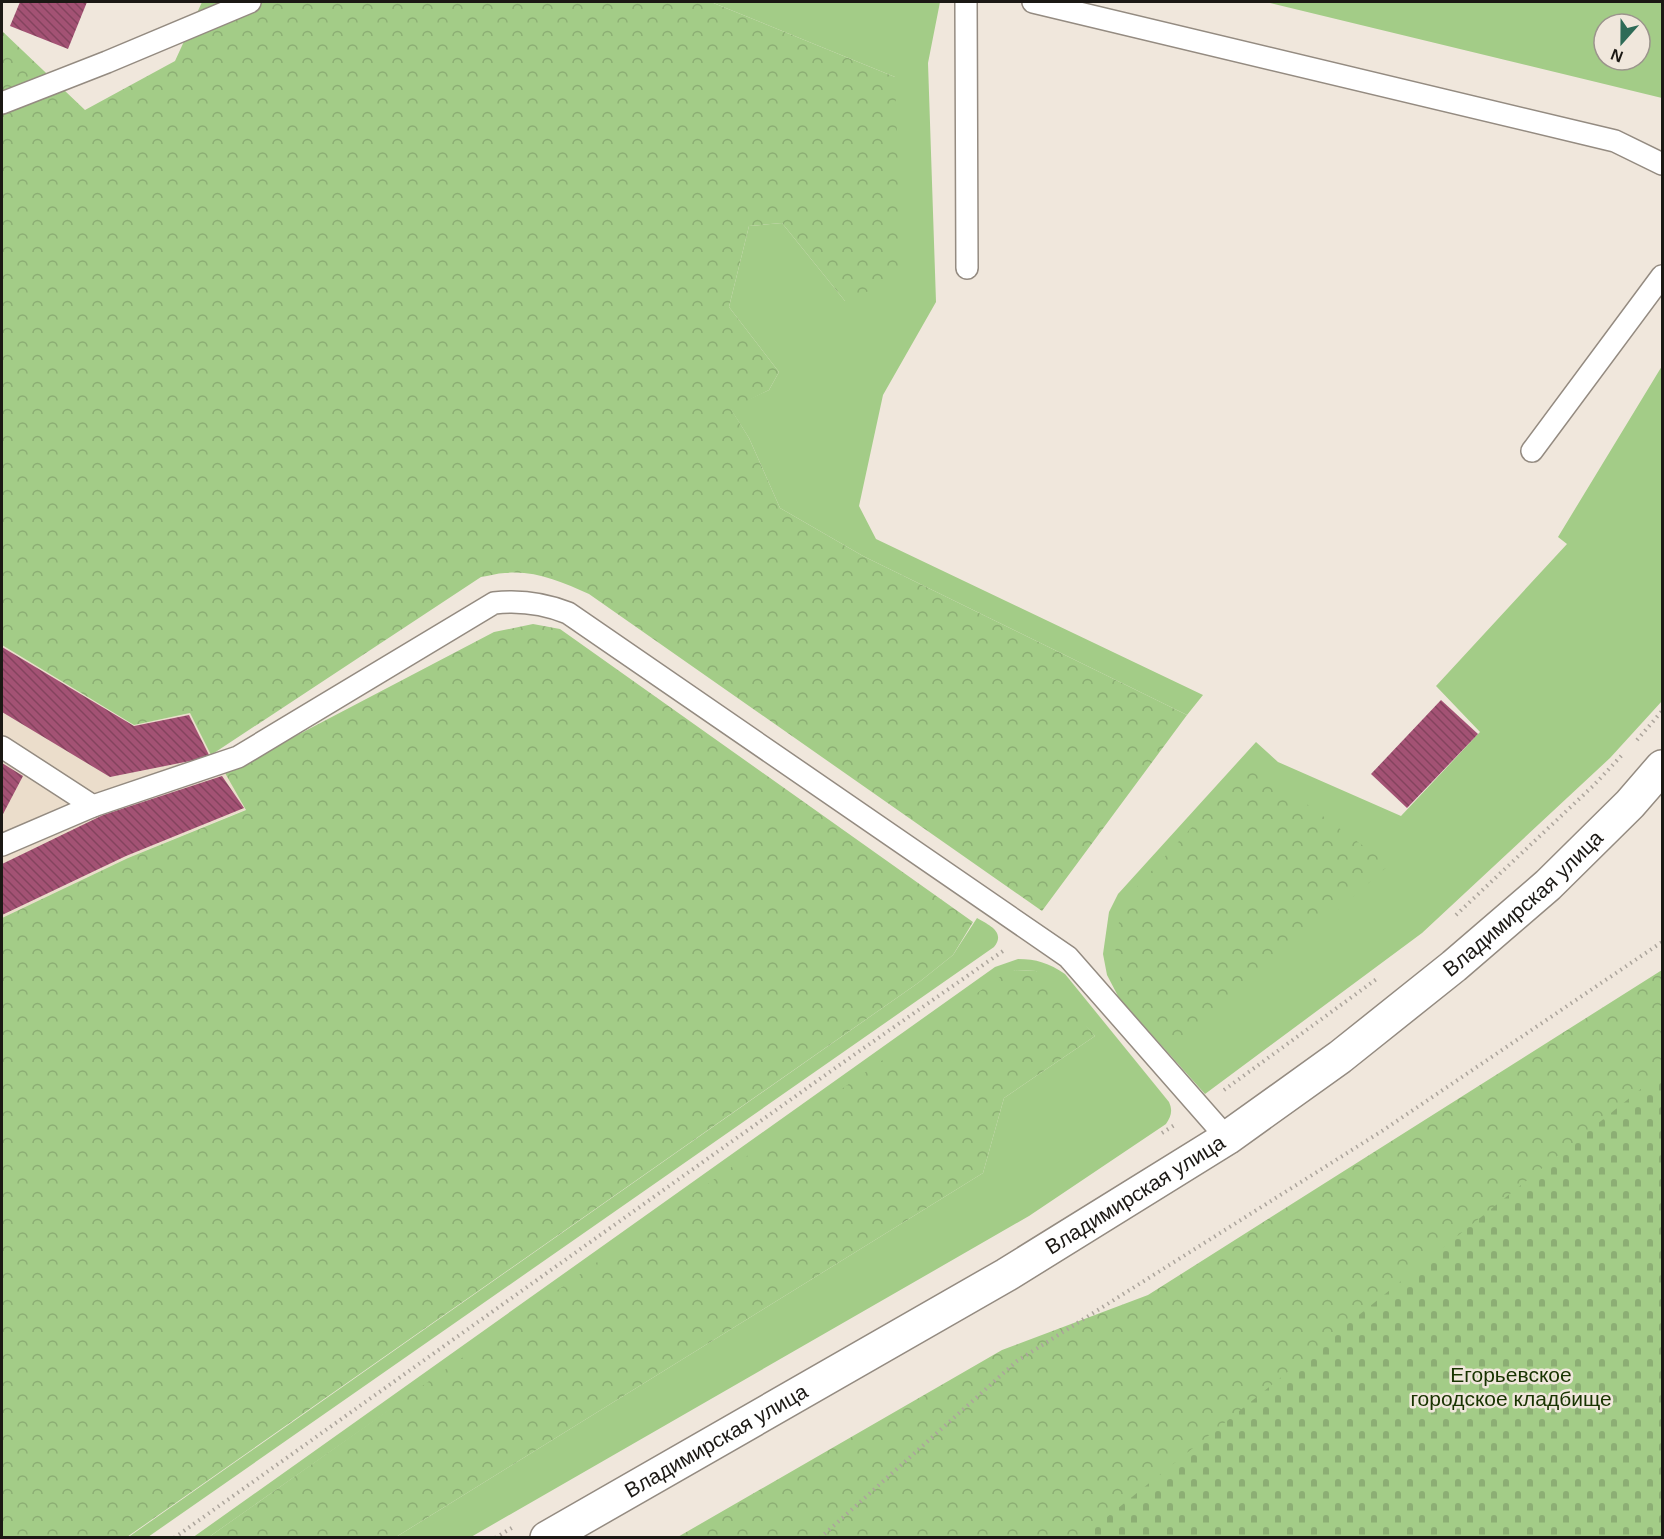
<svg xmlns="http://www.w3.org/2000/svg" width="1664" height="1539" font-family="Arial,sans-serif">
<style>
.built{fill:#ebddcb}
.grass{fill:#a3cc87;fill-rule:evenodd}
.forest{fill:url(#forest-crowns)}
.cemetery{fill:url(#cemetery-stones)}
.building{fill:url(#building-back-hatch)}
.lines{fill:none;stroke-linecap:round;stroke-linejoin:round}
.lane-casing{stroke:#948b81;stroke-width:24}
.secondary-casing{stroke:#948b81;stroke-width:36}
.path{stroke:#aca59c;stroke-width:4;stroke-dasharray:1.5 4.5;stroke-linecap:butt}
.lane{stroke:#fff;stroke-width:21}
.secondary{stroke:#fff;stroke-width:33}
.labels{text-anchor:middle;stroke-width:5;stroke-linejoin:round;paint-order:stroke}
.street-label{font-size:21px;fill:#1b1814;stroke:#f0e7dc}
.park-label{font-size:21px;fill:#183300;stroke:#f0e7dc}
</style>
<defs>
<pattern id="forest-crowns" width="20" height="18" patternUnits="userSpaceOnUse" patternTransform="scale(1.5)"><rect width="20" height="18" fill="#a3cc87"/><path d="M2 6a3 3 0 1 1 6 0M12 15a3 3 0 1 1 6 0" fill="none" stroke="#8cae74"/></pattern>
<pattern id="cemetery-stones" width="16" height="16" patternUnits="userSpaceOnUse" patternTransform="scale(1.5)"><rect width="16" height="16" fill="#a3cc87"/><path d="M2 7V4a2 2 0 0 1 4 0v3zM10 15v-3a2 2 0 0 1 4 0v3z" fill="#8cae74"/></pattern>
<pattern id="building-back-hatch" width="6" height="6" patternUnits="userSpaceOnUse" patternTransform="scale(1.5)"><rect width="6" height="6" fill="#a35274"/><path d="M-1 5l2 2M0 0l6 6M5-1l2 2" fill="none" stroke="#84435e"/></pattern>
</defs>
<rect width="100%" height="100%" fill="#f0e7dc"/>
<!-- built -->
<path class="built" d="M2,645L134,725L190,713L211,755L225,773L247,809L128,858L2,918Z"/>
<!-- grass -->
<g class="grass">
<path d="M711,2H940L928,63L936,302L883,395L859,506L876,539L1203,695L1187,715L863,556L780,508L749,438L730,408L769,390L779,372L729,307L749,226L782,223L845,301L895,77Z"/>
<path d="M1266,2H1662V98ZM1604,24H1640V60H1604Z"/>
<path d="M1662,366V701L1610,758L1422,933L1205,1094L1119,998L1107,975L1103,954L1109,912L1118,894L1256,742L1278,762L1401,816L1480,732L1436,686L1567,544L1558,537Z"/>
<path d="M977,918C989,925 1006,932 994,947L148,1537L127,1538L918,983L953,955Z"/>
<path d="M1018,959C1036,959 1049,963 1065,974L1169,1102C1173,1111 1171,1116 1166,1124L1029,1216L471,1537H396L983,1173L1004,1098L1095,1036L1036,971L1015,970L209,1537L192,1538L995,967Z"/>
</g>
<!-- forest -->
<g class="forest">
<path d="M202,2H711L895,77L902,277L845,301L782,223L749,226L729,307L779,372L769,390L731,409L749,438L780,508L863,556L1187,715L1042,911L589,594C562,582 535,570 505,573C497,573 489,576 481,577L211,755L190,713L134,725L2,645V31L85,110L175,61Z"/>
<path d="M533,624L560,629L973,922L953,955L918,983L127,1537L2,1538V918L128,858L246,810L225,773L494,632Z"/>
<path d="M1251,763L1389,865L1176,1052L1122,988L1115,947L1122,903Z"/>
<path d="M1015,970L1036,971L1045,976L1095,1036L1004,1098L983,1173L396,1537H209L1004,974Z"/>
<path d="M1662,970V1537L676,1538L1002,1350L1148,1295Z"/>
</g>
<!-- cemetery -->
<path class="cemetery" d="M1662,1072V1537H1082Z"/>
<!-- building -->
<g class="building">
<path d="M20,2H87L68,49L10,26Z"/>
<path d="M2,647L134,726L189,715L210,757L110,777L2,712Z"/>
<path d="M1441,700L1478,734L1407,808L1371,774Z"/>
<path d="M2,763L23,776L2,816Z"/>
<path d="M222,776L244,808L126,856L2,915V864L103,815Z"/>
</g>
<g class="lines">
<!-- lane casing -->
<g class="lane-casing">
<g id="lane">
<path d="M966,2L967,268"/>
<path d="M1033,2L1615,141L1662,164"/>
<path d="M2,103L107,62L250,2"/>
<path d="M1532,451L1662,276"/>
<path d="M2,747L93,806"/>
<path d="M2,845L93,806L238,757L494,603C520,600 543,603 568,613L1068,957L1227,1138"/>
</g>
</g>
<!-- secondary casing -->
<g class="secondary-casing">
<g id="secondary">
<path id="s1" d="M547,1538L1006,1275L1227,1138L1340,1057L1454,966L1548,885L1630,804L1662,767"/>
</g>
</g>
<!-- path -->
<g class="path">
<path d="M1637,740L1662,711"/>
<path d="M1456,915L1594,785L1623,754"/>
<path d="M1224,1090L1378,978"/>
<path d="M1162,1133L1176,1124"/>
<path d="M174,1538L838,1066L1006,949"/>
<path d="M495,1538L515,1526"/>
<path d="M820,1538L1017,1361L1382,1131L1662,942"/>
</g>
<!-- lane -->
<use href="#lane" class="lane"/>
<!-- secondary -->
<use href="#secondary" class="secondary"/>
</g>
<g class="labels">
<!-- street labels -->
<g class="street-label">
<text dy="7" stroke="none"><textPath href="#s1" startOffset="1167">Владимирская улица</textPath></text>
<text dy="7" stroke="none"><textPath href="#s1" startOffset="681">Владимирская улица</textPath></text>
<text dy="7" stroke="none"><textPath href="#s1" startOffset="195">Владимирская улица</textPath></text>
</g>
<!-- park labels -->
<g class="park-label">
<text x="1511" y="1382">Егорьевское<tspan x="1511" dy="24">городское кладбище</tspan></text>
</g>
</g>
<!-- border -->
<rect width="1664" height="1539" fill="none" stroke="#1b1814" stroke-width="6"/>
<!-- north arrow -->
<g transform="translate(1622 42) rotate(201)"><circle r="28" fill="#f0e7dc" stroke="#9b948c" stroke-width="1.5"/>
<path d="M0-4.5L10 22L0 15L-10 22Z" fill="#2e6b57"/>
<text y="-9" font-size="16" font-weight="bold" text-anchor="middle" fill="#1b1814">N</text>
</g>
</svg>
